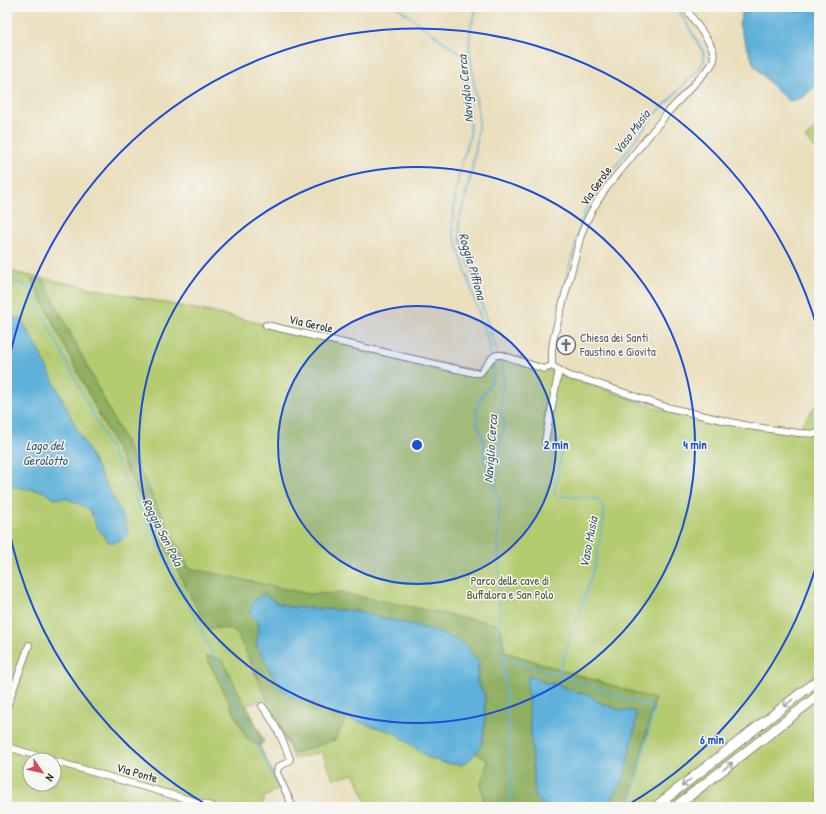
<svg xmlns="http://www.w3.org/2000/svg" width="826" height="814" font-family="'Patrick Hand',sans-serif">
<style>
.green{fill:#b4cb6f;stroke:#707b4d;fill-rule:evenodd}
.forest{fill:#8faf62;stroke:#5d6d46}
.water{fill:#5fb1da;stroke:#456e82}
.lines{fill:none;stroke-linecap:round;stroke-linejoin:round}
.stream{stroke:#5fb1da;stroke-width:1.5}
.minor-casing{stroke:#8a8574;stroke-width:8}
.highway-casing{stroke:#8a8574;stroke-width:11}
.minor{stroke:#fff;stroke-width:6}
.highway{stroke:#fff;stroke-width:9}
.oneway{stroke:#a0a0a0}
.ring{fill:none;stroke:#1d4ed8;stroke-width:2}
.labels{text-anchor:middle;stroke-width:3;stroke-linejoin:round;paint-order:stroke}
.street-label{font-size:12px;fill:#2b2b2b;stroke:#f6f6f2}
.worship-label{font-size:12px;fill:#5b616d;stroke:#f6f6f2;text-anchor:start}
.park-label{font-size:12px;fill:#545b3f;stroke:#f6f6f2}
.water-label{font-size:13px;font-style:italic;fill:#3d5a68;stroke:#f6f6f2}
.centre{fill:#1d4ed8;stroke:#f6f6f2;stroke-width:2}
.ring-label{font-size:12px;text-anchor:middle;font-weight:bold;fill:#1d4ed8;stroke:#f6f6f2;stroke-width:3;stroke-linejoin:round;paint-order:stroke}
</style>
<rect width="100%" height="100%" fill="#f6f6f2"/>
<filter id="ink" filterUnits="userSpaceOnUse"><feTurbulence type="fractalNoise" baseFrequency=".025" numOctaves="2"/><feDisplacementMap in="SourceGraphic" scale="8" xChannelSelector="R" yChannelSelector="G"/><feConvolveMatrix kernelMatrix="1 2 1 2 8 2 1 2 1" color-interpolation-filters="sRGB"/></filter>
<filter id="wash" filterUnits="userSpaceOnUse"><feTurbulence type="fractalNoise" baseFrequency=".012" numOctaves="4" result="noise"/><feDisplacementMap in="SourceGraphic" scale="16" xChannelSelector="R" yChannelSelector="G"/><feGaussianBlur stdDeviation="0.9" result="paint"/><feColorMatrix in="noise" values="0 0 0 0 0 0 0 0 0 0 0 0 0 0 0 0 0 1.4 0 .05"/><feComposite in="paint" operator="in"/></filter>
<g filter="url(#wash)">
<rect width="100%" height="100%" fill="#eadfbd"/>
<!-- green -->
<g class="green">
<path d="M819,125V152L805,138Z"/>
<path d="M7,271L210,312L412,358L482,372L494,356L502,355L589,384L671,413L796,432L819,401V807H368L355,774L333,779L322,752L294,759L266,699L247,705L264,741L260,747L280,788L263,798V807H7ZM30,760H54V784H30Z"/>
</g>
<!-- forest -->
<g class="forest">
<path d="M31,279L44,281L189,568L309,594L343,593L500,625L505,652L655,699L628,807H605L615,794L634,711L619,710L595,700L591,695L572,691L560,685L546,683L529,677L539,802L549,807H483V797L481,783L488,761L475,753L482,743L485,696L477,681L479,663L465,644L445,635L415,625L377,617L357,611L290,607L277,603L264,594L256,645L263,657L294,698L311,702L332,714L347,718L335,740L293,754L277,721L236,631L220,628L207,629Z"/>
<path d="M206,656L223,660L262,740L258,746L246,737Z"/>
</g>
<!-- water -->
<g class="water">
<path d="M744,7H819V83L802,98L790,101L777,91L754,65L739,25Z"/>
<path d="M7,314L22,321L36,345L72,419L126,523L128,532C123,541 119,541 109,543L97,527L90,510L79,504L65,498L54,499L43,491L14,487L7,485Z"/>
<path d="M264,594L277,603L290,607L357,611L377,617L415,625L445,635L465,644L479,663L477,681L485,696V723L482,744L471,759L463,765L444,763L429,758L395,733L332,714L311,702L294,698L283,690L271,673L263,657L256,645L259,623L250,614C251,602 255,599 264,594Z"/>
<path d="M529,676L546,683L560,685L572,691L591,695L595,700L619,710L634,711L636,714L635,727L624,778L615,794L605,807H549L539,802L535,797L527,682Z"/>
</g>
<g class="lines">
<!-- stream -->
<g class="stream">
<path d="M397,7L462,55L465,62L470,123V135L459,173L455,198L453,223V232L489,344L491,356"/>
<path d="M477,7L471,26L469,46L479,120L476,148L471,175L459,221L460,239L467,257L497,353"/>
<path d="M566,279L584,213L615,167L651,119L699,69L704,60L703,52L677,7"/>
<path d="M7,280C18,282 23,283 31,291L196,619L288,807"/>
<path d="M498,356L504,372L503,390L501,400V412L504,423L495,482L499,500L498,532L500,636L503,658L512,779L510,807"/>
<path d="M492,360L494,372L493,380L479,401L477,408L476,415L478,426L483,438L485,461L495,482"/>
<path d="M548,436L558,442L562,447L554,495L595,499L599,501L603,507L604,517L595,565L558,675L654,708L631,804"/>
<path d="M503,658L558,675"/>
</g>
</g>
</g>
<g filter="url(#ink)">
<g class="lines">
<!-- minor casing -->
<g class="minor-casing">
<g id="minor">
<path d="M685,7L709,42L713,50L714,60L710,67L669,111L607,187C596,202 587,217 581,235L554,336L552,349V366L569,376L590,381L666,407L748,426L799,433L819,434"/>
<path d="M266,325L474,373H480L492,358L496,355H502L544,369L552,366"/>
<path d="M545,441L559,370"/>
<path d="M262,706C275,722 283,740 290,759L288,762L278,767L277,773L293,807"/>
<path d="M7,707L29,645"/>
<path d="M7,747L52,760"/>
<path d="M54,761L214,807"/>
</g>
</g>
<!-- highway casing -->
<g class="highway-casing">
<g id="highway">
<path d="M655,807L819,679"/>
<path d="M675,807L819,695"/>
</g>
</g>
<!-- minor -->
<use href="#minor" class="minor"/>
<!-- highway -->
<use href="#highway" class="highway"/>
</g>
<!-- one-way arrows -->
<defs><path id="oneway-shaft" d="M-6 0H5M1.5-3L5.5 0L1.5 3" fill="none" stroke-width="1.6" stroke-linecap="round" stroke-linejoin="round"/></defs>
<g class="oneway">
<use href="#oneway-shaft" transform="translate(788 703) rotate(142)"/>
<use href="#oneway-shaft" transform="translate(728 766) rotate(-38)"/>
<use href="#oneway-shaft" transform="translate(686 783) rotate(142)"/>
</g>
</g>
<!-- distance rings -->
<circle cx="417" cy="445" r="139" fill="#1d4ed8" fill-opacity=".12"/>
<g class="ring">
<circle cx="417" cy="445" r="139"/>
<circle cx="417" cy="445" r="278"/>
<path d="M819 556A417 417 0 0 1 626 806M209 806A417 417 0 0 1 8 525M8 365A417 417 0 0 1 819 334"/>
</g>
<!-- icons -->
<defs>
<g id="church-ring" transform="scale(1)"><circle r="9.5" fill="#f6f6f2" stroke="#6b7280" stroke-width="1.5"/><path d="M-1.2-6h2.4v3.5h3.3v2.4h-3.3V6h-2.4V-.1h-3.3v-2.4h3.3Z" fill="#6b7280"/></g>
</defs>
<g fill-rule="evenodd">
<use href="#church-ring" x="566" y="345"/>
</g>
<g class="labels">
<!-- street labels -->
<g class="street-label">
<text transform="translate(596 186) rotate(-55)" y="4">Via Gerole</text>
<text transform="translate(311 324) rotate(13)" y="4">Via Gerole</text>
<text transform="translate(137 773) rotate(16)" y="4">Via Ponte</text>
</g>
<!-- worship labels -->
<g class="worship-label">
<text x="580" y="342">Chiesa dei Santi<tspan x="580" dy="14">Faustino e Giovita</tspan></text>
</g>
<!-- park labels -->
<g class="park-label">
<text x="510" y="585">Parco delle cave di<tspan x="510" dy="14">Buffalora e San Polo</tspan></text>
</g>
<!-- water labels -->
<g class="water-label">
<text transform="translate(465 89) rotate(-96)" y="5">Naviglio Cerca</text>
<text transform="translate(631 132) rotate(-53)" y="5">Vaso Musia</text>
<text transform="translate(473 266) rotate(74)" y="5">Roggia Piffiona</text>
<text x="45" y="450">Lago del<tspan x="45" dy="15">Gerolotto</tspan></text>
<text transform="translate(490 449) rotate(-86)" y="5">Naviglio Cerca</text>
<text transform="translate(163 532) rotate(63)" y="5">Roggia San Pola</text>
<text transform="translate(588 542) rotate(-79)" y="5">Vaso Musia</text>
</g>
</g>
<circle cx="417" cy="445" r="6" class="centre"/>
<g class="ring-label">
<text x="556" y="449">2 min</text>
<text x="695" y="449">4 min</text>
<text x="712" y="744">6 min</text>
</g>
<!-- margin -->
<rect width="826" height="814" fill="none" stroke="#f6f6f2" stroke-width="24"/>
<!-- north arrow -->
<g transform="translate(42 772) rotate(124)"><circle r="19" fill="#f6f6f2" stroke="#a5a5a2"/>
<path d="M0-3L7 15L0 10L-7 15Z" fill="#d1495b"/>
<text y="-6" font-size="11" font-weight="bold" text-anchor="middle" fill="#2b2b2b">N</text>
</g>
</svg>
